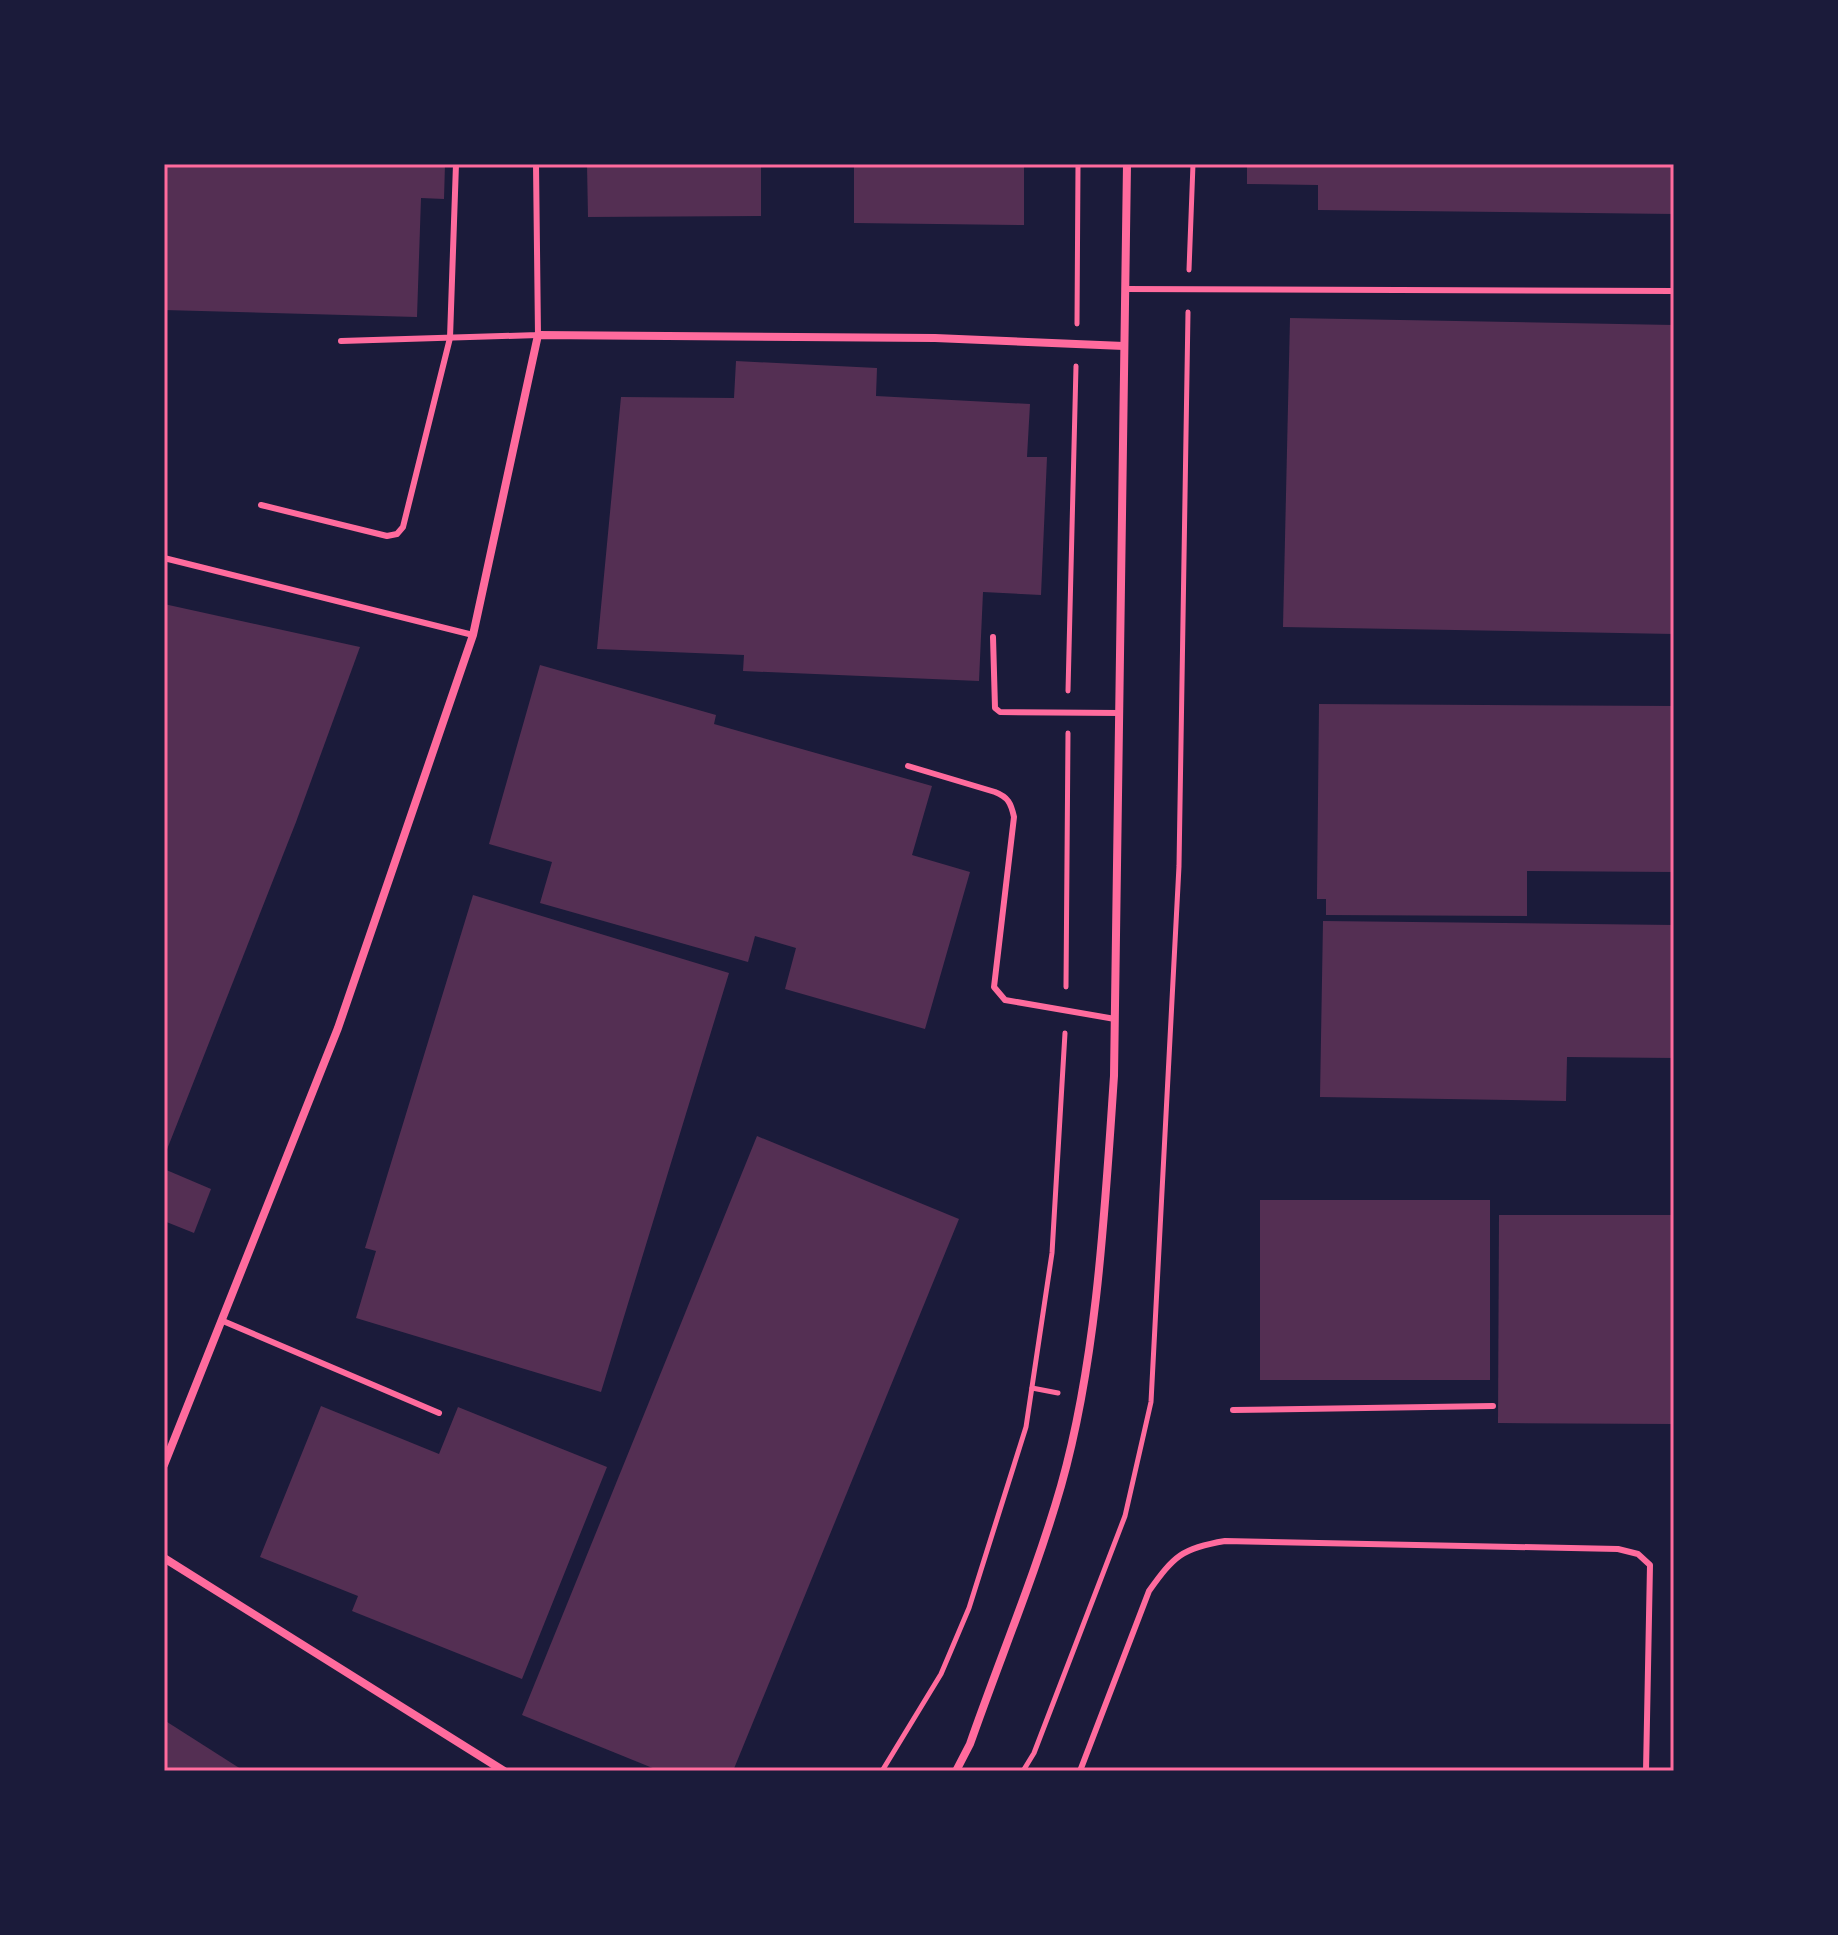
<svg xmlns="http://www.w3.org/2000/svg" width="1838" height="1935" font-family="'Fira Sans',sans-serif">
<style>
.building{fill:#542f53}
.lines{fill:none;stroke-linecap:round;stroke-linejoin:round}
.path{stroke:#ff6b9d;stroke-width:5}
.service{stroke:#ff6b9d;stroke-width:6}
.minor{stroke:#ff6b9d;stroke-width:8}
.neatline{fill:none;stroke:#ff6b9d;stroke-width:3}
</style>
<rect width="100%" height="100%" fill="#1b1b3a"/>
<!-- building -->
<g class="building">
<path d="M167,164H445L444,199L421,198L417,317L164,310Z"/>
<path d="M587,164H761V216L588,217Z"/>
<path d="M854,164H1024V225L854,223Z"/>
<path d="M1247,164H1674V214L1318,210V185L1247,184Z"/>
<path d="M1290,318L1674,325V634L1283,627Z"/>
<path d="M736,361L877,368L876,396L1030,404L1027,457H1047L1041,595L983,592L979,681L743,671L744,655L597,649L621,397L734,398Z"/>
<path d="M164,604L360,647L296,822L164,1157Z"/>
<path d="M540,665L716,715L714,724L932,786L912,855L970,872L925,1029L785,989L796,948L755,936L748,962L540,903L552,862L489,844Z"/>
<path d="M1319,704L1674,706V872L1527,871V916L1326,915V899H1317V893Z"/>
<path d="M473,895L729,973L601,1392L356,1318L376,1251L365,1248Z"/>
<path d="M1323,921L1674,925V1058L1567,1057L1566,1101L1320,1097Z"/>
<path d="M757,1136L959,1219L733,1771H660L522,1715Z"/>
<path d="M164,1169L211,1189L194,1233L164,1221Z"/>
<rect x="1260" y="1200" width="230" height="180"/>
<path d="M1499,1215H1674V1424L1498,1423Z"/>
<path d="M321,1406L439,1454L458,1407L607,1467L522,1679L352,1611L358,1596L260,1557Z"/>
<path d="M164,1720L244,1771H164Z"/>
</g>
<g class="lines">
<!-- path -->
<g class="path">
<path d="M1189,270L1193,164"/>
<path d="M1077,324L1078,164"/>
<path d="M1068,691L1076,366"/>
<path d="M1066,987L1068,733"/>
<path d="M1032,1388L1058,1393"/>
<path d="M882,1771L941,1674L969,1608L1026,1427L1052,1253L1065,1033"/>
<path d="M1023,1771L1034,1753L1125,1516L1151,1402L1179,866L1188,312"/>
</g>
<!-- service -->
<g class="service">
<path d="M1125,289L1674,291"/>
<path d="M341,341L538,335L536,164"/>
<path d="M261,505L387,536L397,534L403,527L450,338L456,164"/>
<path d="M164,558L473,635"/>
<path d="M993,637L995,708L1000,712L1120,713"/>
<path d="M908,766L995,792C1008,797 1011,803 1014,817L994,987L1005,1000L1115,1019"/>
<path d="M223,1321L439,1413"/>
<path d="M1233,1410L1493,1406"/>
<path d="M1080,1771L1149,1591C1174,1556 1182,1548 1225,1541L1618,1549L1638,1554L1650,1565L1646,1771"/>
</g>
<!-- minor -->
<g class="minor">
<path d="M164,1465L338,1028L473,635L538,335L935,338L1124,346"/>
<path d="M164,1558L504,1771"/>
<path d="M956,1771L970,1744C1000,1658 1036,1573 1061,1486C1097,1359 1105,1208 1114,1076L1127,164"/>
</g>
</g>
<!-- border -->
<rect width="1838" height="1935" fill="none" stroke="#1b1b3a" stroke-width="332"/>
<rect x="166" y="166" width="1506" height="1603" class="neatline"/>
</svg>
